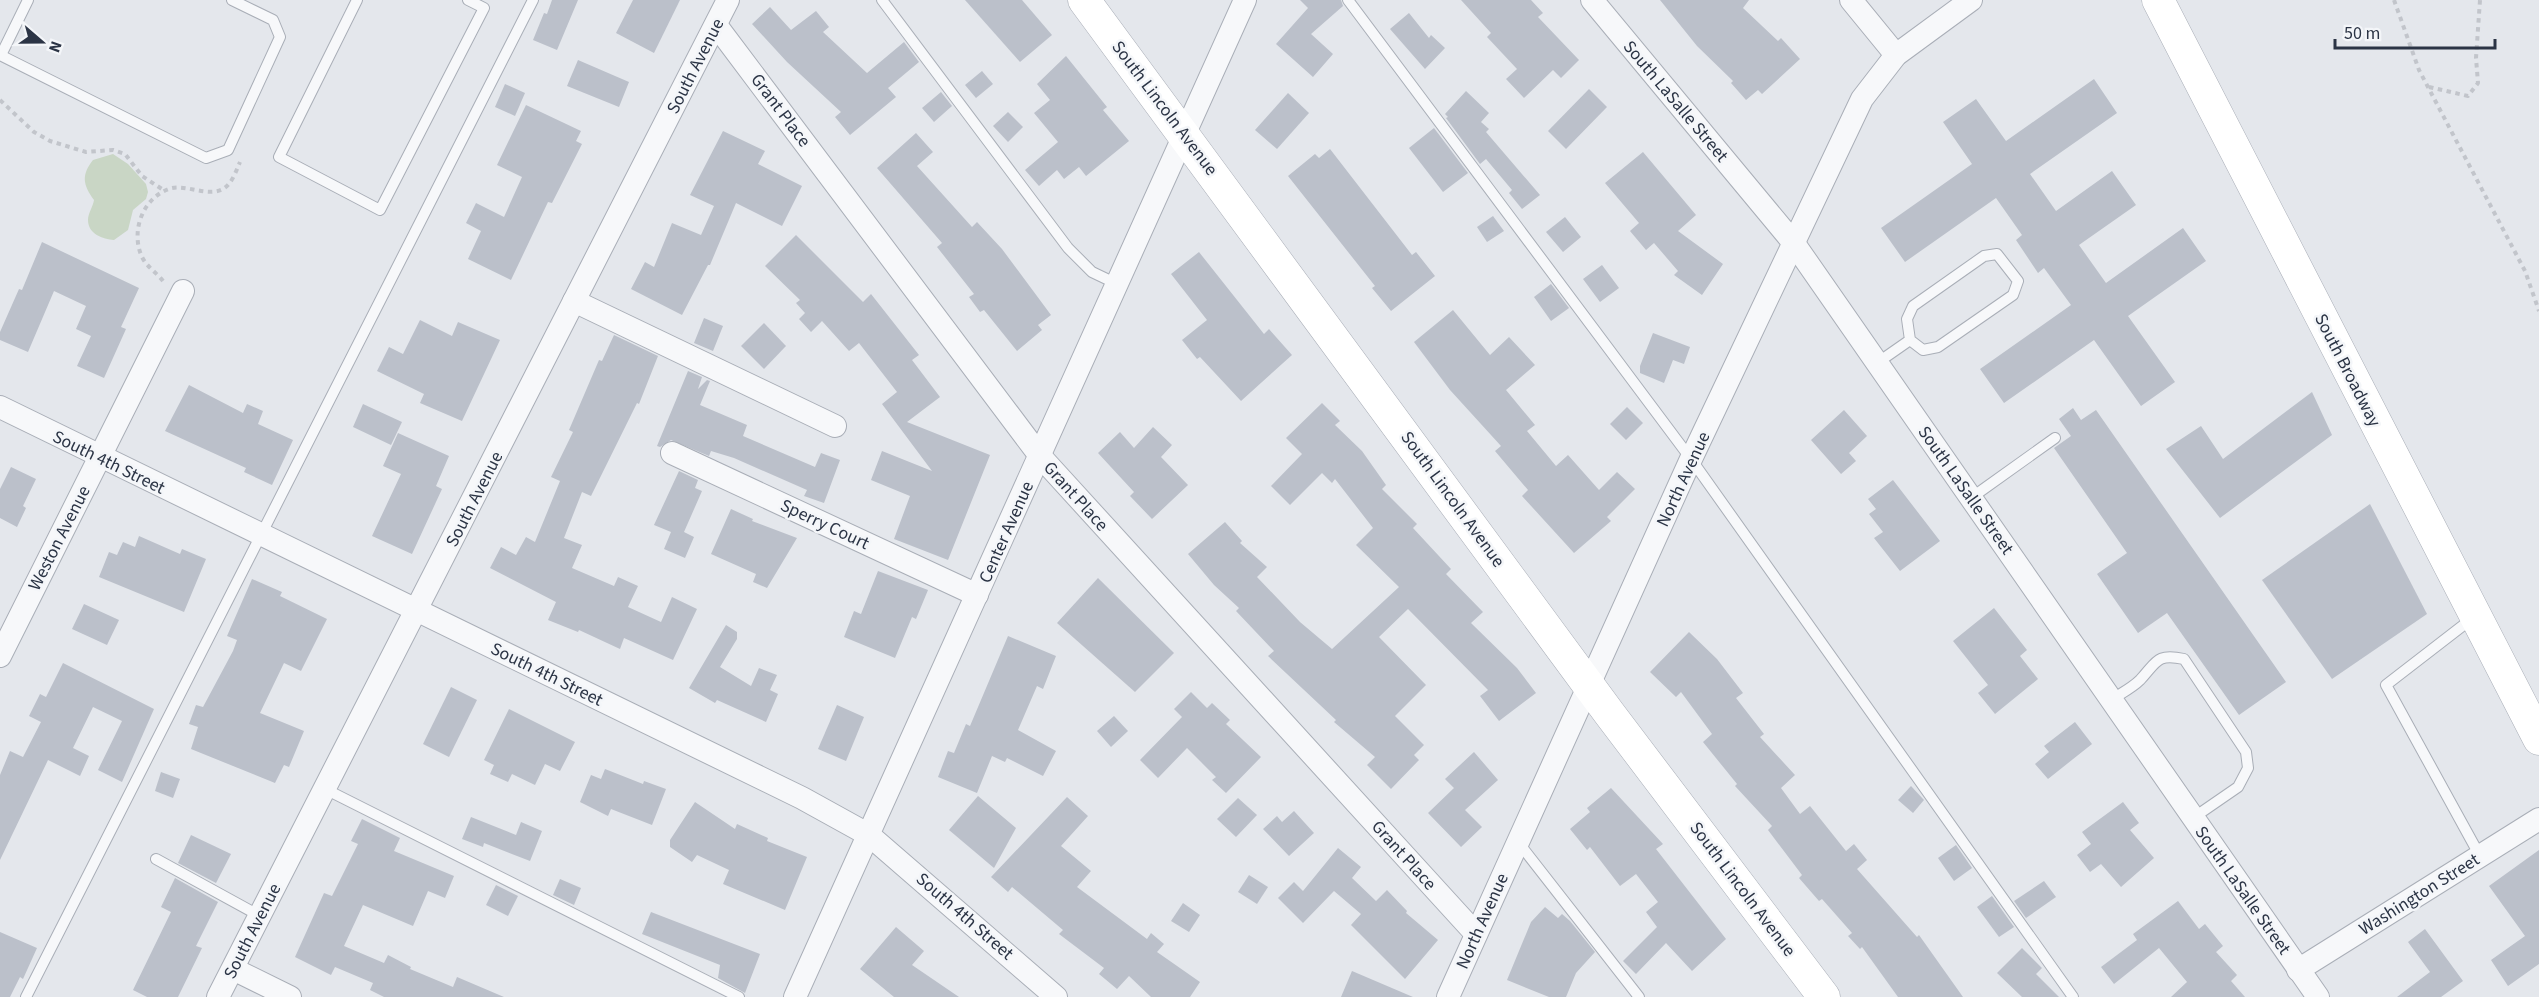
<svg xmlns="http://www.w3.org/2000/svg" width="2539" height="997" font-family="'Source Sans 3',sans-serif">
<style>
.green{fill:#c9d6c5}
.building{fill:#bbc0ca}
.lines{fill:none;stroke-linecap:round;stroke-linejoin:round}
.lane-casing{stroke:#a9aeb7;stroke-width:12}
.street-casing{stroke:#a9aeb7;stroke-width:24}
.secondary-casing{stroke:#a9aeb7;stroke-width:33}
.path{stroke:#c2c5cb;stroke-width:4;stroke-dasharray:4.5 4.5;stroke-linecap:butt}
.lane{stroke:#f7f8fa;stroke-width:10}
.street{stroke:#f7f8fa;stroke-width:22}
.secondary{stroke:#fff;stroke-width:32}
.labels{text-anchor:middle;stroke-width:5;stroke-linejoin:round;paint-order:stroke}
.street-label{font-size:18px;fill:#2b3445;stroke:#f4f6f9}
</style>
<rect width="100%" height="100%" fill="#e4e7ec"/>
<!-- green -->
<path class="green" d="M113,154L128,164L146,184L148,192L146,199L133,210L128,230L114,240C103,239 88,234 88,220C88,213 93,207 94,200C83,185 81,175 93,160Z"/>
<!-- building -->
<g class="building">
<path d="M552,0H578L557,50L533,40L544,13L547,14Z"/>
<path d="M633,0H680L654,53L616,33Z"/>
<path d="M965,0H1022L1052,35L1020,62Z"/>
<path d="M1300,0H1341L1343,6L1311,34L1333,54L1313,77L1276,44L1308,8Z"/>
<path d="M1461,0H1531L1543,13L1538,17L1579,60L1561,78L1553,70L1524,98L1506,79L1517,69L1487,37L1491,33Z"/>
<path d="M1660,0H1749L1743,8L1778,41L1781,38L1800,59L1762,94L1758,90L1746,100L1731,83L1733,81L1697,46Z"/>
<path d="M770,7L791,30L816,11L829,27L823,32L867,73L904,42L919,62L888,88L896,97L850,135L835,117L841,112L787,62L752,24Z"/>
<path d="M1409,13L1429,38L1431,35L1445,48L1425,69L1390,29Z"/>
<path d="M1066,56L1107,107L1103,110L1129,141L1086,176L1079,167L1064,179L1057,170L1039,186L1025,170L1058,142L1034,113L1050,100L1037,84Z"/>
<path d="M578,60L629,82L619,107L567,86Z"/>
<path d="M982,71L993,84L976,98L965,85Z"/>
<path d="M2094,79L2117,113L2030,174L2056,211L2112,171L2136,205L2079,245L2106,283L2183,228L2206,261L2128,316L2175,382L2141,406L2094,340L2004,403L1980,369L2071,305L2044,268L2038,273L2016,240L2022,235L1996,198L1905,262L1881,228L1972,164L1943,122L1976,99L2006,141Z"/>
<path d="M505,84L525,93L515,116L495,107Z"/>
<path d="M1589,89L1607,107L1566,149L1548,131Z"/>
<path d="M1466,91L1489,113L1481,122L1489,129L1486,132L1540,195L1522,209L1509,193L1512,190L1486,159L1480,164L1446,118L1448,117L1445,114Z"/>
<path d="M941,92L952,106L934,122L922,108Z"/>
<path d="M1288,93L1309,113L1277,149L1255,130Z"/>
<path d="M526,105L581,131L576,141L582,144L552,203L548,202L511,280L468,259L481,231L466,223L476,203L504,217L522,177L497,165Z"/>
<path d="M1008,112L1023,127L1008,142L993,126Z"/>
<path d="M1434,128L1468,173L1443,192L1409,148Z"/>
<path d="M723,131L765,151L758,164L802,186L782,226L736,203L710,265H708L682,315L631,289L645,262L654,267L672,223L701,235L714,206L690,195Z"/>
<path d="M916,133L933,152L917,166L972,227L977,222L1002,249L1051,315L1038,325L1042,330L1017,351L984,310L980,312L969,297L974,294L937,247L942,243L877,168Z"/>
<path d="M1330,149L1412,255L1416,252L1435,276L1391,311L1372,288L1375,286L1288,176L1315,154L1319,158Z"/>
<path d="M1643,152L1696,215L1678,231L1723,264L1702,295L1674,275L1678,271L1654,243L1646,250L1630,231L1639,223L1605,183Z"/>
<path d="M1493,216L1504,231L1487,242L1477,227Z"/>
<path d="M1565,217L1581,237L1563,252L1546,232Z"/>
<path d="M796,235L863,302L871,294L919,355L912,360L940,397L907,422L990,455L948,560L894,539L910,496L871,480L882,451L932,471L882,404L897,392L859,343L849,351L822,321L811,332L799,319L805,313L796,303L800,300L765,266Z"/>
<path d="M42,242L139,288L121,327L126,329L104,378L77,366L91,336L76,329L86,306L54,291L28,352L0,340V332L19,289L22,290Z"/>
<path d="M1199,252L1264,334L1269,329L1292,355L1241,401L1200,357L1197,359L1182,340L1207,320L1171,274Z"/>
<path d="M1602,265L1619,288L1600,302L1583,279Z"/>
<path d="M1551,284L1569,308L1551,321L1534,297Z"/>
<path d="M1453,310L1490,355L1509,337L1535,365L1506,390L1535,425L1527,431L1556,466L1568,455L1599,490L1617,472L1635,489L1607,517L1611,521L1574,553L1522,496L1528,490L1495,451L1501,446L1450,390L1414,342Z"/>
<path d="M704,318L723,326L713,351L694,343Z"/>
<path d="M420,320L452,336L458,322L500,340L462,421L420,403L424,394L377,371L389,347L403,354Z"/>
<path d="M764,323L786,346L764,369L741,346Z"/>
<path d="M1653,333L1690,347L1684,364L1673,360L1664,383L1640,373V366Z"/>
<path d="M614,335L658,356L639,404L637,403L591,496L582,492L564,538L582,545L572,568L614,586L618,577L638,586L628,607L661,622L672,597L697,609L673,660L624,638L620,649L579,630L578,632L548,620L556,602L490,568L501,547L516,555L526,537L535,542L560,481L551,477L573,432L569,430L599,360L602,361Z"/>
<path d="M688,371L702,377L698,389L707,380L710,381L700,405L747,425L743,436L815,467L821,453L840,460L824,503L804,496L807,490L734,458L711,451L709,456L671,440L660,447L657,446Z"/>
<path d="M189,385L243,413L247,404L263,411L258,424L293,440L272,485L244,472L246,468L165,431Z"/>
<path d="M2312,392L2332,435L2220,518L2166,449L2201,426L2223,459Z"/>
<path d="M1322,403L1340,421L1335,425L1362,451L1386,485L1382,489L1417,524L1413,528L1451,569L1446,574L1483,612L1471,623L1517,668L1536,693L1499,721L1480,696L1488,690L1408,609L1379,637L1426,685L1395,716L1424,745L1414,755L1419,760L1391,789L1367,765L1375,757L1334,722L1336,720L1268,656L1274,651L1236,611L1239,608L1214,585L1188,554L1225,522L1242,541L1240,543L1267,567L1257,577L1300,622L1332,649L1399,587L1356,545L1373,528L1335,479L1332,483L1322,473L1290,505L1271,486L1302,454L1286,438Z"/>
<path d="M363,404L402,422L391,445L353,427Z"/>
<path d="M1627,407L1643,423L1626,440L1610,424Z"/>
<path d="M2073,408L2081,420L2096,410L2286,682L2239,715L2167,613L2138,633L2097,574L2127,553L2054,448L2071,436L2059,419Z"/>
<path d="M1844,410L1867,436L1849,453L1856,461L1841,474L1811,440Z"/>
<path d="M1153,427L1172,445L1161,457L1188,485L1152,519L1130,496L1134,492L1098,453L1120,432L1134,448Z"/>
<path d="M398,433L449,456L436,486L442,489L412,554L372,536L401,474L383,466Z"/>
<path d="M11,467L36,479L23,506L26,508L17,527L0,518V489Z"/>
<path d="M679,471L698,480L695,488L702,491L684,532L694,537L685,558L664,549L671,532L654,525Z"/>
<path d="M1893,480L1940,541L1900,571L1874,538L1883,532L1869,514L1876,509L1868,499Z"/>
<path d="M2370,504L2427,614L2332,679L2262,580Z"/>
<path d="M731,509L753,519L752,521L797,538L767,588L753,582L756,574L711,554Z"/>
<path d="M139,536L180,554L182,549L206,559L184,612L99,577L109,552L117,555L123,542L135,547Z"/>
<path d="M878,571L928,590L916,619L912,617L895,658L844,637L854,611L861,614Z"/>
<path d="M1098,578L1174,653L1135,692L1057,623Z"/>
<path d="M252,579L282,592L280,596L327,619L301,671L284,663L260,713L304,731L289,767L284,765L275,783L191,749L198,727L189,724L196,705L203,707L233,651L237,640L227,636Z"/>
<path d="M84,604L119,620L107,645L72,629Z"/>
<path d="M1994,608L2027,650L2020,656L2038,679L1995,714L1978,693L1988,685L1953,641Z"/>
<path d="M726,625L737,632V639L720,667L751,686L759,668L777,675L770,690L778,694L766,722L717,700L715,703L689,688Z"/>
<path d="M1689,632L1717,659L1743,693L1736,698L1764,734L1760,737L1795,775L1781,788L1800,814L1810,806L1846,851L1854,844L1867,860L1857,869L1917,937L1919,935L1963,997H1898L1862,947L1860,949L1848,936L1852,933L1822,899L1819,901L1799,878L1802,875L1768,830L1772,826L1735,786L1737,784L1703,742L1712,734L1681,692L1676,697L1650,672Z"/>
<path d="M1008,636L1056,656L1043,689L1037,686L1018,730L1056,751L1043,776L1007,758L1005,762L992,756L977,793L938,777L948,751L954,753L966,724L970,726Z"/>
<path d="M63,663L154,709L122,782L98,770L122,721L93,707L73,748L89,756L80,776L48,760L0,860V775L10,751L23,757L41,722L29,716L40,694L46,697Z"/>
<path d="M451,687L477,700L449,757L423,744Z"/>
<path d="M1191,692L1207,708L1212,703L1230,720L1226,724L1261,757L1226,793L1212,780L1216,777L1187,748L1158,778L1140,760L1182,717L1174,709Z"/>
<path d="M837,705L864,717L846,761L818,749Z"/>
<path d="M509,709L575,742L560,771L545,764L535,785L512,774L508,782L490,774L494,765L484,760Z"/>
<path d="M1114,716L1128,731L1111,747L1097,731Z"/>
<path d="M2075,722L2092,744L2048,779L2035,764L2049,752L2044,746Z"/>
<path d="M1474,752L1498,780L1465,810L1482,827L1461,847L1428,813L1454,788L1445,779Z"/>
<path d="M605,769L643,784L644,781L666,789L652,825L611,809L608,816L580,802L591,775L601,779Z"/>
<path d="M161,772L180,779L173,798L155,791Z"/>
<path d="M1911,786L1924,800L1913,813L1898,800Z"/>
<path d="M1611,788L1663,844L1656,849L1726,939L1692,971L1666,943L1636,974L1623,961L1657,927L1646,912L1658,902L1636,874L1620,886L1590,847L1587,850L1570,829L1590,812L1587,808Z"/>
<path d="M978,796L1016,828L994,868L949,830Z"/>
<path d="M1067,797L1088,816L1061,846L1091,871L1077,887L1147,939L1151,933L1164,944L1157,952L1200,982L1190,997H1151L1129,976L1117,989L1099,974L1104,968L1059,934L1063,930L1012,887L1008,892L991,877Z"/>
<path d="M1238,798L1257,815L1236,837L1217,819Z"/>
<path d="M695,802L735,829L737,824L768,838L767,841L807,857L785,910L723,884L729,870L697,855L692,862L670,847V840Z"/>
<path d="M2123,802L2139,823L2130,830L2154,858L2121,887L2101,864L2090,872L2077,855L2091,844L2082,832Z"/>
<path d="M1294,811L1314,833L1289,856L1263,829L1277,816L1282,822Z"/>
<path d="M471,817L516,835L521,822L542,831L530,861L484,843L483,847L462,839Z"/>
<path d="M362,819L400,838L394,851L454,876L445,898L428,891L413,926L363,905L344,946L384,963L388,955L411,967L410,969L453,987L457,977L504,997H384L370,990L373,983L335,967L331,975L295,957L324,893L332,896L358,844L351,841Z"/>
<path d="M191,835L231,854L216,883L178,863Z"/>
<path d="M1956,845L1972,868L1954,881L1938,858Z"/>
<path d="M1338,848L1361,867L1352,878L1376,901L1387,890L1407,911L1406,913L1438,940L1405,979L1351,925L1361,914L1334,891L1303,923L1278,898L1294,882L1303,891Z"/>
<path d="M2539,850V964L2508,986L2491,960L2525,936L2489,886Z"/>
<path d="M1249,875L1268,887L1257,904L1238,892Z"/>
<path d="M175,878L218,902L196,946L202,948L178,997H147L133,990L171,912L161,907Z"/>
<path d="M560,879L581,888L574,905L553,895Z"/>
<path d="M2044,881L2056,897L2026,918L2014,901Z"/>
<path d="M496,885L518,896L508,916L486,905Z"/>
<path d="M1992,896L2014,927L1999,937L1977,907Z"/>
<path d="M2178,901L2199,929L2205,924L2223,946L2216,952L2237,975L2231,981L2245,997H2171L2187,982L2159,948L2114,984L2101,967L2137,940L2133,934Z"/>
<path d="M1183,903L1200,915L1189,932L1171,921Z"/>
<path d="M1545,907L1558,918L1562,914L1570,921L1595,952L1576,973L1566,997H1549L1507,980L1531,922Z"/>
<path d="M651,912L760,954L745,993L718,978L720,965L642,934Z"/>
<path d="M896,927L924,951L912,965L959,997H894L860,969Z"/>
<path d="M2425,929L2463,981L2441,997H2397L2430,972L2408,942Z"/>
<path d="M0,932L37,948L23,979L20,977L10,997H0Z"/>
<path d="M2022,948L2042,968L2036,974L2059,997H2022L1997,973Z"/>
<path d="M1352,971L1413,997H1341Z"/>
</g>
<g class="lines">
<!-- lane casing -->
<g class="lane-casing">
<g id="lane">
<path d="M357,0L279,157L380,210L484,8L468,0"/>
<path d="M882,0L1068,248L1092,272L1115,283"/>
<path d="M1348,0L1691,459L2073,997"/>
<path d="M0,55L206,158L228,150L280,37L273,20L232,0"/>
<path d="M1,55L28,0"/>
<path d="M1877,363L1910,340L1907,319L1913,306L1984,256L1997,254L2018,281L2013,295L1938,347L1923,350L1910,340"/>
<path d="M1971,498L2055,438"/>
<path d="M2474,617L2386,685L2480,856"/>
<path d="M2111,700C2120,694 2132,688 2140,680C2157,662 2156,653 2184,659L2246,752L2248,768L2238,787L2193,818"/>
<path d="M325,789L739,997"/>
<path d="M1518,842L1639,997"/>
<path d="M156,859L260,916"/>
<path d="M26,997L533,0"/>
</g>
</g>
<!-- street casing -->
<g class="street-casing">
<g id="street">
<path d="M1592,0L1793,242L2318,997"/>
<path d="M1851,0L1896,55"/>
<path d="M716,25L1040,456L1476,934"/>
<path d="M574,301L835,426"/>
<path d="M0,407L802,798L869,835L1056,997"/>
<path d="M672,453L977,595"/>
<path d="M0,656L183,291"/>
<path d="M233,969L290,997"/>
<path d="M2298,970L2539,819"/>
<path d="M218,997L728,0"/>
<path d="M795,997L1245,0"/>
<path d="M1448,997L1691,459L1862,99L1896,55L1971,0"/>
</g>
</g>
<!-- secondary casing -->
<g class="secondary-casing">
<g id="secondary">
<path d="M1084,0L1609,713L1824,997"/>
<path d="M2158,0L2539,739"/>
</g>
</g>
<!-- path -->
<g class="path">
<path d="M2394,0L2419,70L2525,271L2539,311"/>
<path d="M2429,87L2468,96L2478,83L2476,58L2480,0"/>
<path d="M0,100L34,132L50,141L86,152L113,150L125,154L142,176L165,191"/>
<path d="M163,281C157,273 147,267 142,257C130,231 143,196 172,188C188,185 208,197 223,189C232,184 236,171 240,162"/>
</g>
<!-- lane -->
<use href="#lane" class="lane"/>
<!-- street -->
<use href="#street" class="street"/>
<!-- secondary -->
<use href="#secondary" class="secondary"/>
</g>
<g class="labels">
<!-- street labels -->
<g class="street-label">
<text transform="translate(695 66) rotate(-63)" y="6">South Avenue</text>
<text transform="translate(1676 101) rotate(50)" y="6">South LaSalle Street</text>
<text transform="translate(1165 108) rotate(53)" y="6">South Lincoln Avenue</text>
<text transform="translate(781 110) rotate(53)" y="6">Grant Place</text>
<text transform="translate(2348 370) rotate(63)" y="6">South Broadway</text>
<text transform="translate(109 462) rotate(26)" y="6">South 4th Street</text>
<text transform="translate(1683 479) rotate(-65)" y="6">North Avenue</text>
<text transform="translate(1966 490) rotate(55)" y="6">South LaSalle Street</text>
<text transform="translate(1076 496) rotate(48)" y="6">Grant Place</text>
<text transform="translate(474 499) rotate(-63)" y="6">South Avenue</text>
<text transform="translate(1453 499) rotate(54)" y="6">South Lincoln Avenue</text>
<text transform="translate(825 524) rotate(25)" y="6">Sperry Court</text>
<text transform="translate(1006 532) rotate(-66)" y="6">Center Avenue</text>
<text transform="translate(59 538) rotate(-63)" y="6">Weston Avenue</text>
<text transform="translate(547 674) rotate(26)" y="6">South 4th Street</text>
<text transform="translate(1404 855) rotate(48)" y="6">Grant Place</text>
<text transform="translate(1743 889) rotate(53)" y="6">South Lincoln Avenue</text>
<text transform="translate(2243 890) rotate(55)" y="6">South LaSalle Street</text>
<text transform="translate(2419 894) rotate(-32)" y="6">Washington Street</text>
<text transform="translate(965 916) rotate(41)" y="6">South 4th Street</text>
<text transform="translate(1482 921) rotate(-66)" y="6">North Avenue</text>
<text transform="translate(252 931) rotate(-63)" y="6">South Avenue</text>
</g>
</g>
<!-- north arrow -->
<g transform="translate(42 42) rotate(110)" stroke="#f4f6f9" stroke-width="4.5" paint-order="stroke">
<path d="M0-4.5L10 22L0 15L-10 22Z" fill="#2b3445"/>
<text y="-9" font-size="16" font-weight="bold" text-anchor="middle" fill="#2b3445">N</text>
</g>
<!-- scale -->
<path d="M2335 39v9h160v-9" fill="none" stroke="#2b3445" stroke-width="3"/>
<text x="2344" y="39" font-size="18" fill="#2b3445" stroke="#f4f6f9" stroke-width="4.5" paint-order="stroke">50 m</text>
</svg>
